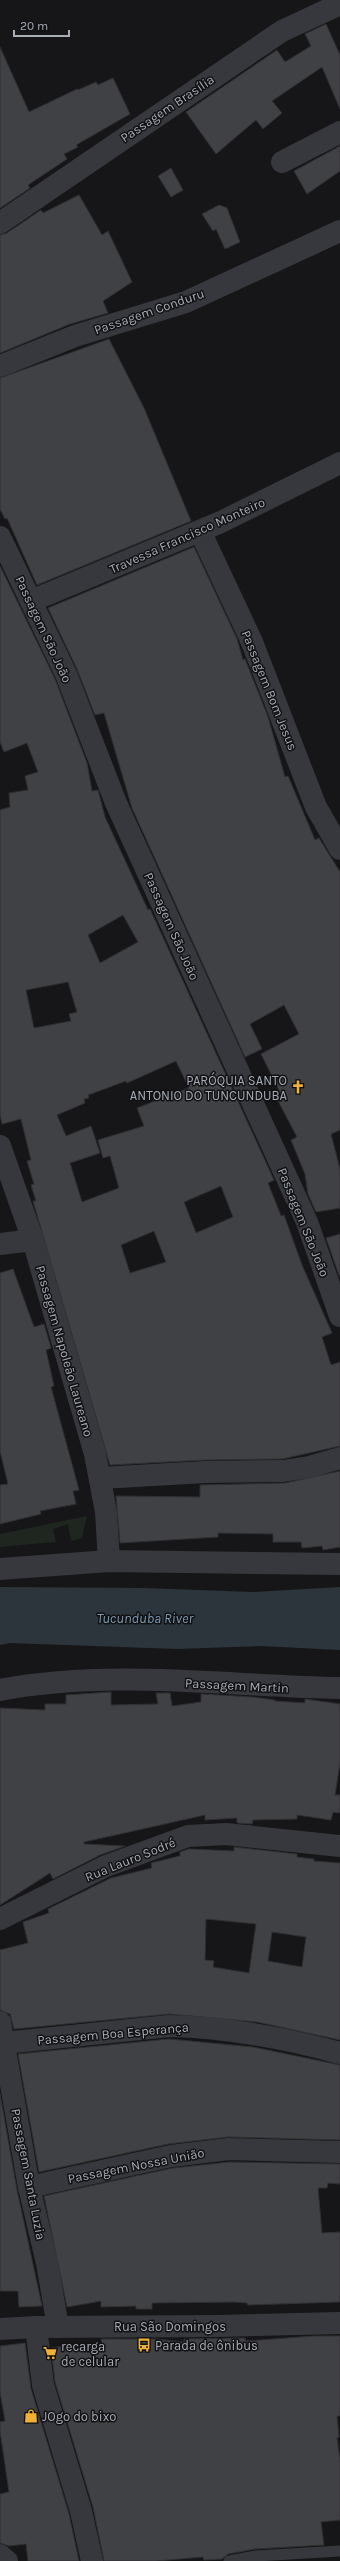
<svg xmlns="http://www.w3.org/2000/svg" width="340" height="2561" font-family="Karla,sans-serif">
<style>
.green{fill:#1e261f}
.water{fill:#2c353c}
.building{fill:#404145;stroke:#303034;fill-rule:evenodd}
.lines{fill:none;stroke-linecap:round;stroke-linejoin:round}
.service{stroke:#37383d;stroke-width:11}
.minor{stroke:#37383d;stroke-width:22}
.tertiary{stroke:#37383d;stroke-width:22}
.labels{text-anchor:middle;stroke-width:3;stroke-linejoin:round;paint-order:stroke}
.street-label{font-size:13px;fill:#a8adb8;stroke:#111113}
.poi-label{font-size:13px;fill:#a8adb8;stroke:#111113;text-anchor:start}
.water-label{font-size:14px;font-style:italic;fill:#7f9bb3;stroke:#111113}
</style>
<rect width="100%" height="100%" fill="#161618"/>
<!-- green -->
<path class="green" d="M87,1516L82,1538L71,1541L68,1524L53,1529L56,1542L0,1547V1534Z"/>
<!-- water -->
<path class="water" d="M0,1587L144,1588L252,1592L340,1587V1650L260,1646L177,1649L10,1643L0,1645Z"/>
<!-- building -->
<g class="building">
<path d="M326,24L340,55V109L322,67L272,101L282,113L263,129L256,120L216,154L186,112L277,50L285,62L311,46L305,34Z"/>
<path d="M0,47L29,112L77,89L78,90L96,82L98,85L113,78L130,114L76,145L78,147L64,154L67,159L28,185L30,188L0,208Z"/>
<path d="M340,146V171L307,194L294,171Z"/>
<path d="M171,168L183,190L171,197L158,176Z"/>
<path d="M79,195L102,235L108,231L132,282L103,301L108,313L70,324L0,353V235L7,233L41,210L43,213Z"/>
<path d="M219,205L227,208L240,242L225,249L216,229L213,231L202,214Z"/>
<path d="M109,339L144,408L191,521L37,585L7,518L5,519L0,509V378Z"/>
<path d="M194,547L237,639L243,660L245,659L268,717L285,777L288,776L315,840L319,838L340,872V1130L331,1134L340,1169V1208L316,1212L308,1194L305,1174L291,1140L297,1137L275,1095L280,1092L261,1054L299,1034L284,1005L250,1024L262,1049L245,1057L132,808L104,713L95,715L77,669L48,608Z"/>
<path d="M0,566L55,679L87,763L92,791L98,790L105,817L148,910L150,909L274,1180L268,1183L281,1216L284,1215L302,1265L332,1333L322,1337L331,1365L340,1362V1446L282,1459L205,1460L110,1465L33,1201H36L31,1185L34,1184L27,1161L31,1160L21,1119L2,1124L0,1114V810L10,807L9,793L28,790L25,776L38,772L27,743L4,752L0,742ZM123,915L138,942L100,963L88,935ZM68,982L77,1012L69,1014L71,1021L34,1028L26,990ZM176,1061L189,1088L137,1108L144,1126L98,1140L103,1158L110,1156L119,1188L82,1202L70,1163L100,1153L91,1126L66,1136L57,1115L85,1103L84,1099L89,1098L88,1095L126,1081L127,1083ZM221,1186L233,1217L196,1233L184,1202ZM154,1231L166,1262L130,1273L121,1245Z"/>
<path d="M340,1234V1278L326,1238Z"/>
<path d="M13,1269L34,1327L44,1324L51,1348L46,1350L54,1386L51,1387L79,1490L73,1491L76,1504L40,1511L41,1514L0,1524V1485L8,1484L0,1451V1273Z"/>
<path d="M340,1471V1547L323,1550L322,1546L302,1548L301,1542H273V1534L218,1533V1537L120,1543L116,1496L200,1497V1485L285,1483Z"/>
<path d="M111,1692V1705L158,1704L156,1693H170L172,1706L201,1702V1694L252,1697L275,1700V1701L305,1703V1699L340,1704V1763L335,1795H340V1813L333,1812L331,1820L297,1815V1819L253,1820L252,1824L237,1823V1818L205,1820V1815L84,1842V1844L125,1846L100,1855L53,1879L50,1873L0,1905V1708L45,1710V1704H66V1695Z"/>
<path d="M234,1847L297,1854V1857L314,1859V1861L340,1863V2040L257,2022L169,2014L14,2029L10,2014L0,2010V1950L28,1943L23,1922L49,1913L48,1909L111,1878L152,1868L151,1863L180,1856V1852L189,1849L234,1851ZM206,1919L256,1924L249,1973L213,1967L214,1961L205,1960ZM272,1932L306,1937L302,1967L268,1961Z"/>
<path d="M169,2039L253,2047L340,2065V2140L228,2137L168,2144L39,2172L18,2054Z"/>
<path d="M0,2094L17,2190L42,2306L19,2307L18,2291H0Z"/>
<path d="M230,2162L340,2164V2184L328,2183L327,2188H318L322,2233L340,2232V2302L248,2305L247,2303L234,2302L152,2303V2309H136V2306L101,2307V2301L67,2307L44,2196L173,2168Z"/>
<path d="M314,2336H340V2416H337L339,2437L337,2438L340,2459V2520L321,2522L324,2545L255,2549L228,2554L222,2559L204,2560L203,2557L156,2561H104L93,2507L55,2382L51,2348L65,2346L66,2349L102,2345L101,2339H155L184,2342V2339L245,2338L246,2341Z"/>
<path d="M25,2343L31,2389L69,2514L79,2561H28L26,2544L9,2546L0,2543V2494L9,2492L0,2431V2422L5,2421L0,2392V2346Z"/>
</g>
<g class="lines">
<!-- service -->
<path class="service" d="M229,2561L256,2556L340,2551"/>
<!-- minor -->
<g class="minor">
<path d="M282,162L340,132"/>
<path d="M0,223L282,31L340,4"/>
<path d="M0,366L75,336L186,302L340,231"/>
<path d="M200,531L252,642L316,807L340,849"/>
<path d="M0,537L66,674L116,803L307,1222L340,1316"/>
<path d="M31,601L221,522L340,463"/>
<path d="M0,1146L33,1240L95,1454L106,1512L109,1561"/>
<path d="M0,1244L33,1240"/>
<path d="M101,1478L205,1472L283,1471L309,1467L340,1458"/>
<path d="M0,1569L109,1561L340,1564"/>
<path d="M0,1690C112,1669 227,1686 340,1688"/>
<path d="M0,1919L106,1866L188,1836L226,1834L340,1846"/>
<path d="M0,2022L29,2187L47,2263L58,2327"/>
<path d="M4,2043L169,2026C226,2027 284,2038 340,2053"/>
<path d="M29,2187L171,2156L229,2149L340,2152"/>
<path d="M36,2327L43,2385L81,2511L92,2561"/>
<path d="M0,2555L7,2561"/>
</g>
<!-- tertiary -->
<path class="tertiary" d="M0,2329L36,2327L217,2326L340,2323"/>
</g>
<!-- icons -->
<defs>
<g id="church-bare" transform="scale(1.08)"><path d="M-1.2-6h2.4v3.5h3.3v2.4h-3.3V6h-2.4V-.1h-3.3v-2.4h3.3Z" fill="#f2b134" stroke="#111113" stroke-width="2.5" paint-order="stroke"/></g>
<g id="bus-bare" transform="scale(1.08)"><path d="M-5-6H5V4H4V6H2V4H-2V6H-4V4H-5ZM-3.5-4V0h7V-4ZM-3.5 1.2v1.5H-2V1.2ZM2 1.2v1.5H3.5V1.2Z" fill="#f2b134" stroke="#111113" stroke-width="2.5" paint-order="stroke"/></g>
<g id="supermarket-bare" transform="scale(1.08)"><path d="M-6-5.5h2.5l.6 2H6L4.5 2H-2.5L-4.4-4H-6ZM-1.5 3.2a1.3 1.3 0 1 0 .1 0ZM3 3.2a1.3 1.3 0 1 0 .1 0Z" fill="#f2b134" stroke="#111113" stroke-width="2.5" paint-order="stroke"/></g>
<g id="shop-bare" transform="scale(1.08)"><path d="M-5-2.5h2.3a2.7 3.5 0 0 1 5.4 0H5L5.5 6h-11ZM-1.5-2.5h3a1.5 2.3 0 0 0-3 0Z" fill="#f2b134" stroke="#111113" stroke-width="2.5" paint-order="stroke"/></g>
</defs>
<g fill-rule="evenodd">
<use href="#church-bare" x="298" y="1087"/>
<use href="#bus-bare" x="144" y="2345"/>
<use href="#supermarket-bare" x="50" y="2353"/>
<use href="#shop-bare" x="31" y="2416"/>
</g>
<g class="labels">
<!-- street labels -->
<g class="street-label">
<text transform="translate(167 108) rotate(-34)" y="5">Passagem Brasília</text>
<text transform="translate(149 311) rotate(-19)" y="5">Passagem Conduru</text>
<text transform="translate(187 535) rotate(-24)" y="5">Travessa Francisco Monteiro</text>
<text transform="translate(44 629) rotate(65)" y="5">Passagem São João</text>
<text transform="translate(270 690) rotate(68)" y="5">Passagem Bom Jesus</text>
<text transform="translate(172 926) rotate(66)" y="5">Passagem São João</text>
<text transform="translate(304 1222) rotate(68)" y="5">Passagem São João</text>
<text transform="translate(65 1351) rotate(74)" y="5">Passagem Napoleão Laureano</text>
<text transform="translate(237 1685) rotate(3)" y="5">Passagem Martin</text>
<text transform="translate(130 1859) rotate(-22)" y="5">Rua Lauro Sodré</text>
<text transform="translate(113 2033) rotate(-5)" y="5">Passagem Boa Esperança</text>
<text transform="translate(136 2165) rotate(-11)" y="5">Passagem Nossa União</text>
<text transform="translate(29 2174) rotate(79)" y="5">Passagem Santa Luzia</text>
<text x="170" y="2331">Rua São Domingos</text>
</g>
<!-- poi labels -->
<g class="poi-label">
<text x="287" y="1085" text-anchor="end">PARÓQUIA SANTO<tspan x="287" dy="15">ANTONIO DO TUNCUNDUBA</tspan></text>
<text x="155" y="2350">Parada de ônibus</text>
<text x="61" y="2351">recarga<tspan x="61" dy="15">de celular</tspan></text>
<text x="42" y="2421">JOgo do bixo</text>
</g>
<!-- water labels -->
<g class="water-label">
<text x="145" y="1623">Tucunduba River</text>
</g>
</g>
<!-- scale -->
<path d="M14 30v6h55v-6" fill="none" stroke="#a8adb8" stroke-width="2"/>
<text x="20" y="30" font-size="12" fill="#a8adb8" stroke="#111113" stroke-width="3" paint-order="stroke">20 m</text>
</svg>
